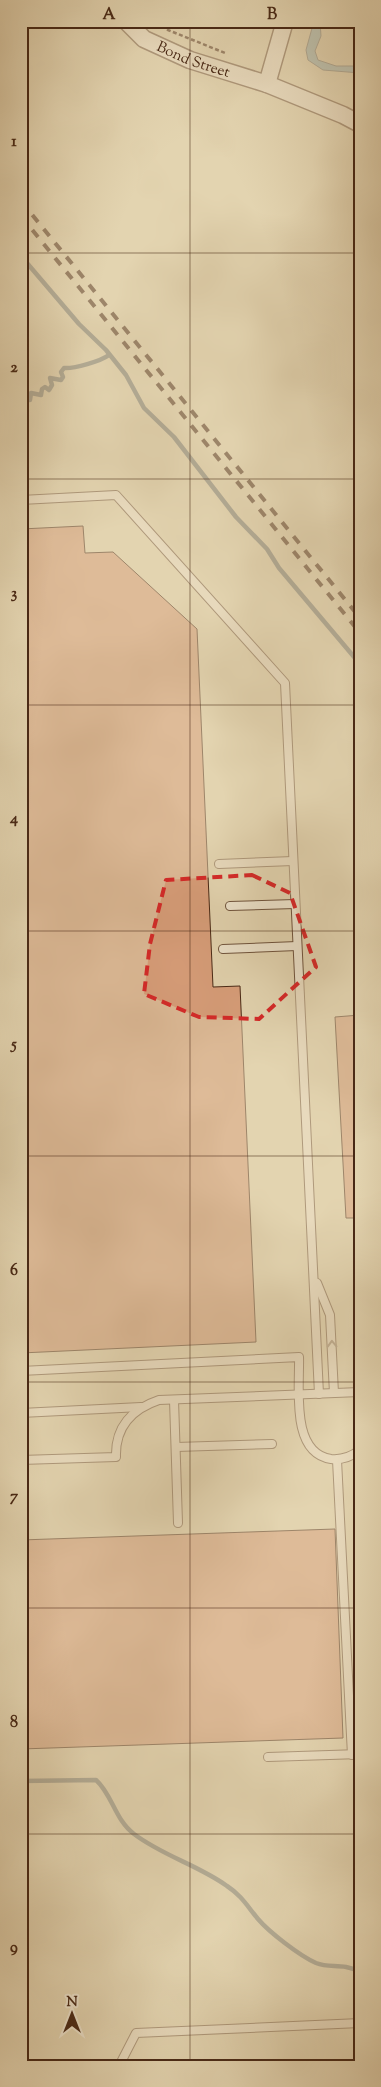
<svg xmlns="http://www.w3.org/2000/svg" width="381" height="2087" font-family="'Sorts Mill Goudy',serif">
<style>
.water{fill:#9ab5b7;stroke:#797d76}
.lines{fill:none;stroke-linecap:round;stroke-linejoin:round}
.stream{stroke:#797d76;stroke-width:4.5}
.building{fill:#d89e7a;stroke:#482815}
.service-casing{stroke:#6f533c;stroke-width:10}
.minor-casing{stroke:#6f533c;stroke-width:19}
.path{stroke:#482815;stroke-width:2.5;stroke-dasharray:4 2.5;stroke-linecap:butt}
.service{stroke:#ede3cc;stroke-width:8}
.minor{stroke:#ede3cc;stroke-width:16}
.rail{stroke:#482815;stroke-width:4;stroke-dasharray:9 9;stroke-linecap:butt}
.oneway{stroke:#9a8670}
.marked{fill:none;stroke:#d62828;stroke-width:4;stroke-dasharray:10 6;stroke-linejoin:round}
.grid{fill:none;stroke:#482815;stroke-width:1;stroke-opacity:0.55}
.labels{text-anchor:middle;stroke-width:4;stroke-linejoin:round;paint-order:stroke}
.street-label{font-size:15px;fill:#482815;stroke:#ede3cc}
.neatline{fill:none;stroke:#482815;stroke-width:2}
.grid-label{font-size:16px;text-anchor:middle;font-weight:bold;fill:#482815}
</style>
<rect width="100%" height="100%" fill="#e3d4b0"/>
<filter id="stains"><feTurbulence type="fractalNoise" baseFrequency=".004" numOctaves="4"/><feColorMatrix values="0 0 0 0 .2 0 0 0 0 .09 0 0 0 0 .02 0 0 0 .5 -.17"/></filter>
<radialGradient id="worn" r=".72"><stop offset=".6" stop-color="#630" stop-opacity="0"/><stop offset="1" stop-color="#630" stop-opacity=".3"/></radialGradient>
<!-- water -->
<path class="water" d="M314,21H320L321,36L315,51L318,60L336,66H360V73L323,70L308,60L306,50Z"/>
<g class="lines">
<!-- stream -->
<g class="stream">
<path d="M21,256L79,324L106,350L126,375L144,408L174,437L236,517L267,549L279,568L360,664"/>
<path d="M21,400H30L31,393L41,395L42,389L45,387L49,390L52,385L50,378L61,380L63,377L61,372L64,368C74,369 101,361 109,355"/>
<path d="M21,1781L96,1780C112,1794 115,1820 134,1834C163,1856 198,1865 227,1886C241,1895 248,1907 258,1919C269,1932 300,1956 316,1963C331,1969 342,1962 360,1972"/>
</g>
</g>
<!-- building -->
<g class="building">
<path d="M83,526L85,553L113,552L197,629L213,987L240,986L256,1342L21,1353V529Z"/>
<path d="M360,1015V1218H346L335,1017Z"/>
<path d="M335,1529L343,1738L21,1749V1540Z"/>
</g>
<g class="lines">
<!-- service casing -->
<g class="service-casing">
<g id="service">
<path d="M21,500L116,495L285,683L319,1394"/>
<path d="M219,864L293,861"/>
<path d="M230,906L295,904"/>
<path d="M223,949L297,946"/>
<path d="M317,1283L330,1315L334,1393"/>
<path d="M21,1371L299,1357C300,1387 290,1453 331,1459C342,1460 351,1457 360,1450"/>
<path d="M174,1400L178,1523"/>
<path d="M21,1413L141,1407"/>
<path d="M176,1447L272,1444"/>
<path d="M21,1460L116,1457C115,1427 132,1409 159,1400L360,1392"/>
<path d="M337,1460L352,1755"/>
<path d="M268,1757L360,1754"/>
<path d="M119,2066L136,2033L360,2023"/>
</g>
</g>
<!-- minor casing -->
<g class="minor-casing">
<g id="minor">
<path id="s1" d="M126,21L144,39L190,60L267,84"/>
<path d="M285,21L267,84L343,115L360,124"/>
</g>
</g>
<!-- path -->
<path class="path" d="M157,21L168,30L225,53"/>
<!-- service -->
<use href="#service" class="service"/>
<!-- minor -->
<use href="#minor" class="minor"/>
<!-- rail -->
<g class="rail">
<path d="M21,201L360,618"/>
<path d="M21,216L360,633"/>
</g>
</g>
<!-- one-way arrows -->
<defs><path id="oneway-chevron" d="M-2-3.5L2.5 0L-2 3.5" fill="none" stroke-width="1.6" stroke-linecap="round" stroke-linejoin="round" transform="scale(1.25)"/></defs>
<use class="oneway" href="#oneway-chevron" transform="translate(332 1344) rotate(-92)"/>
<!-- marked area -->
<path d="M0 0H381V2087H0ZM252,875L290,893L316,967L259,1019L199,1017L144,994L150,944L166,880Z" fill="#e3d4b0" fill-opacity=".55" fill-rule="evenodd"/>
<path class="marked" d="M252,875L290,893L316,967L259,1019L199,1017L144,994L150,944L166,880Z"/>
<!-- grid -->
<path class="grid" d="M190,21V2066M21,253H360M21,479H360M21,705H360M21,931H360M21,1156H360M21,1382H360M21,1608H360M21,1834H360"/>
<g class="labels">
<!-- street labels -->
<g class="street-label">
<text dy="5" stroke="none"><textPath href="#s1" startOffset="79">Bond Street</textPath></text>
</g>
</g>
<!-- margin -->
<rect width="381" height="2087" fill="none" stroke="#e3d4b0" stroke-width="55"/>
<!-- north arrow -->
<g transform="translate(72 2014)" stroke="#ede3cc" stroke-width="4" paint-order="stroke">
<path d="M0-4L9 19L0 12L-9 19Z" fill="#482815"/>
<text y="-8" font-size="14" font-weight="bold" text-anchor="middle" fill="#482815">N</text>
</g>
<rect x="28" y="28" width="326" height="2032" class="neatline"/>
<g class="grid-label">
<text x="109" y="19">A</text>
<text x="272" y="19">B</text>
<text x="14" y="146">1</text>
<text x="14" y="372">2</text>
<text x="14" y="598">3</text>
<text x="14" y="823">4</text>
<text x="14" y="1049">5</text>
<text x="14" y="1275">6</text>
<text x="14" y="1501">7</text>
<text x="14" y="1727">8</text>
<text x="14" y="1952">9</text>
</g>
<rect width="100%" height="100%" filter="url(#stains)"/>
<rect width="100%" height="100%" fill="url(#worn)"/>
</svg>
